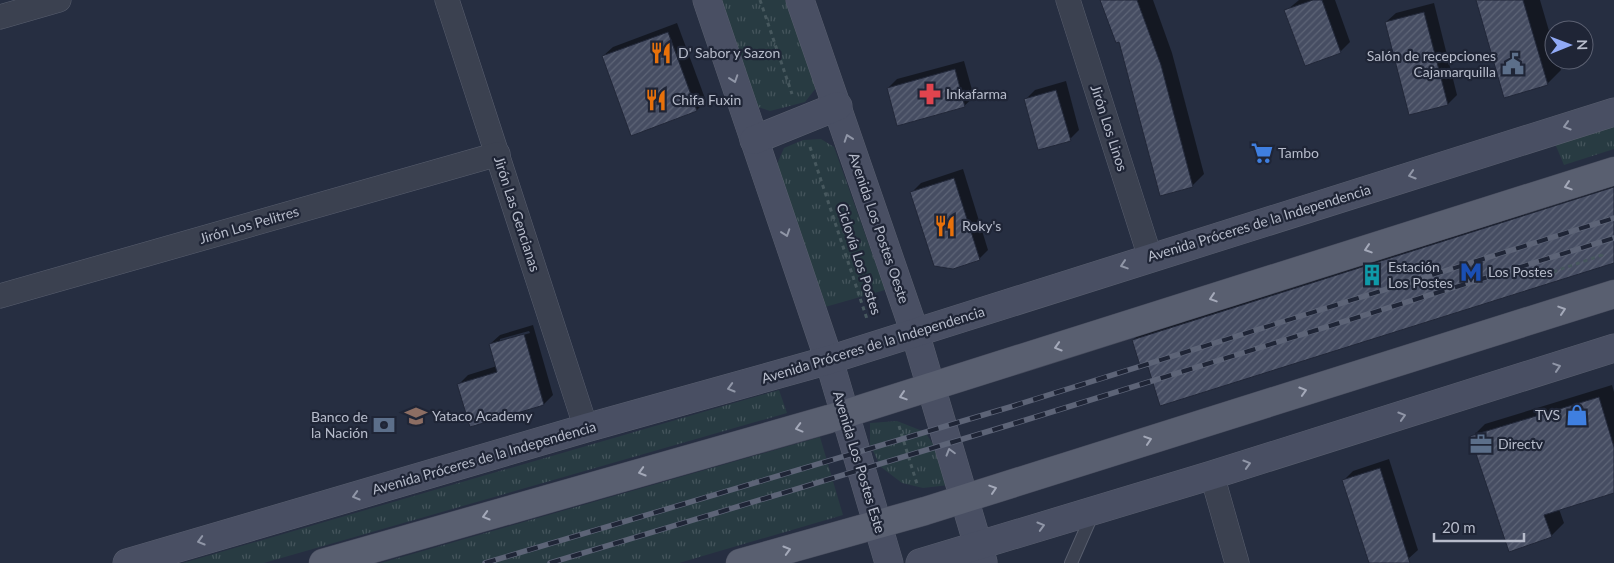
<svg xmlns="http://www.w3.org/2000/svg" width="1614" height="563" font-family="Lato,sans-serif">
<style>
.grass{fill:url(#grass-tufts)}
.shadow{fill:#0007;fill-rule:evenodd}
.building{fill:url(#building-hatch);stroke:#212738}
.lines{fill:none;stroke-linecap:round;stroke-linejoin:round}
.lane-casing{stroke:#585e6e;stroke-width:14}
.street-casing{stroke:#585e6e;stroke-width:25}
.secondary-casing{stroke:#585e6e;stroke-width:29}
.primary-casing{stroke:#44495a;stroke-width:29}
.path{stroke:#47585e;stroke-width:3;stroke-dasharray:4 4;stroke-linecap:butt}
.lane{stroke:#3b4150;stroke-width:12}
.street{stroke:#3b4150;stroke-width:24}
.secondary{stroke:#494f63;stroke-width:28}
.primary{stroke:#595f70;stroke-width:28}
.rail-casing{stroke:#5d6477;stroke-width:5.5}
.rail{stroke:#1f2536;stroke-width:4;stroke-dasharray:11;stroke-linecap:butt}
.oneway{stroke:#9096a7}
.oneway2{stroke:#a4a9b9}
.labels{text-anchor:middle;stroke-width:4.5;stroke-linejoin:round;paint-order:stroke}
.poi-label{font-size:14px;fill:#b7bccb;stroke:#1f2536;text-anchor:start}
.street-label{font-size:14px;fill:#b7bccb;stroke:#1f2536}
</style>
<defs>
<pattern id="grass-tufts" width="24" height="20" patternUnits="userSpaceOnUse" patternTransform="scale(1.25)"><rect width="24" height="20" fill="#283b42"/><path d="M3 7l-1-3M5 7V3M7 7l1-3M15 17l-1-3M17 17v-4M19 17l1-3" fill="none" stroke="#45555c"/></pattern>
<pattern id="building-hatch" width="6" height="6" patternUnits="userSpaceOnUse" patternTransform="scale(1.25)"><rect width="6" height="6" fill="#464d62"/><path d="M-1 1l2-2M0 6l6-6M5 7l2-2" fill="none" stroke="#5e6577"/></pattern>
</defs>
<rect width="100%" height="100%" fill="#262e41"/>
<!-- grass -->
<g class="grass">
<path d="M720,0H785L816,88L805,102L770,111L755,106Z"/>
<path d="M1614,120V149L1564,165L1553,139Z"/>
<path d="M821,139L834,147L885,290L825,307L777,164L784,148L803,140Z"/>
<path d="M779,390L787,413L264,563H183Z"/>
<path d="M897,421L925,432L945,462L949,485L923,488L902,483L881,467L870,445V423Z"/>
<path d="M820,437L843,515L679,563H381Z"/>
</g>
<!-- shadow -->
<g class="shadow">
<path d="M1101,0H1153L1172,53L1204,174L1192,186Z"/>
<path d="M1299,0H1335L1350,42L1341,51L1306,64L1286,11Z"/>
<path d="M1477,0H1540L1554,48V60H1557L1561,70L1547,84Z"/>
<path d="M1434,3L1457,95L1448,104L1410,114L1386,22L1396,13Z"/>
<path d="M677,23L706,101L697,110L632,135L603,56L613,47Z"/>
<path d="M964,61L974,97L964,106L888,88L897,79Z"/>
<path d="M1066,81L1079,130L1070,139L1025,100L1035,90Z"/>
<path d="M963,169L988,250L979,259L912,192L921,183Z"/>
<path d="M1614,177V262L1148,366L1133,340L1149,324Z"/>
<path d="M533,325L553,395L544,404L459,384L468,375L497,366L490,344L500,335ZM529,331L530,333L500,342V339Z"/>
<path d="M1612,385L1614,392V492L1559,509L1564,523L1551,536L1472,437L1485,424Z"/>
<path d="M1389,459L1418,550L1408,559L1396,563H1370L1344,480L1353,471Z"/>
</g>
<!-- building -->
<g class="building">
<path d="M1100,0H1137L1161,65L1193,187L1160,196L1119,42L1116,43Z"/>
<path d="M1313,0H1322L1341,53L1305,66L1284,10Z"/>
<path d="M1476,0H1523L1548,85L1504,98Z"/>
<path d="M1424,12L1448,105L1409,115L1385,22Z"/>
<path d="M668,32L697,111L631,136L602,56Z"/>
<path d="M955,69L965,107L897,126L887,88Z"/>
<path d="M1056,90L1071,141L1038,150L1024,99Z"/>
<path d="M954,178L980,260L953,269L934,266L910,192Z"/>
<path d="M1614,187V263L1160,406L1148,367L1141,369L1132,340Z"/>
<path d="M524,334L544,405L470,427L457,384L497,372L489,344Z"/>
<path d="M1599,397L1614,447V493L1544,515L1552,537L1509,552L1470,436Z"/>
<path d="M1380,468L1410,563H1369L1342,480Z"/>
</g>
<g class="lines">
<!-- lane casing -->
<g class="lane-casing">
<path id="lane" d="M1071,563L1093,513"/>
</g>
<!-- street casing -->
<g class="street-casing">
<g id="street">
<path d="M447,0L586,428"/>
<path d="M1068,0L1150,257"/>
<path d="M0,17L59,0"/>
<path d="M0,296L498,154"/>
<path d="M1212,475L1237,563"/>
</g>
</g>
<!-- secondary casing -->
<g class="secondary-casing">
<g id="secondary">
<path d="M707,0L829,360L889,563"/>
<path d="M800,0L915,333L983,562"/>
<path d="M754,140L838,106"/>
<path d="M127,563L586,428L829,360L1614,112"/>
<path d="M920,563L1212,475L1614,348"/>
</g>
</g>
<!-- primary casing -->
<g class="primary-casing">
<g id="primary">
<path d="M323,563L829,419L1614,171"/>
<path d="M740,563L925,511L1614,294"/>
</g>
</g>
<!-- path -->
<g class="path">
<path d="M760,0L792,94"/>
<path d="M810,147L867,319"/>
<path d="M1538,277L1602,255L1600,251"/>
<path d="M899,426L917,484"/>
</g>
<!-- lane -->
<use href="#lane" class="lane"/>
<!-- street -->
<use href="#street" class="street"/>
<!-- secondary -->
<use href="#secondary" class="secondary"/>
<!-- primary -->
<use href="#primary" class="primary"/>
<!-- rail casing -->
<g class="rail-casing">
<g id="rail">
<path d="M485,563L1010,407L1614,218"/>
<path d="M550,563L1016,423L1614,238"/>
</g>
</g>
<!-- rail -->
<use href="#rail" class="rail"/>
</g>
<!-- one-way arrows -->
<defs><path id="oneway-chevron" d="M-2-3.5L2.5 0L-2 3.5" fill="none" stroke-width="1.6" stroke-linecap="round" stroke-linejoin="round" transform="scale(1.25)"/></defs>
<g class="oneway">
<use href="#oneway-chevron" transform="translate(734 79) rotate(71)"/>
<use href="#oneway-chevron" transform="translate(1567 126) rotate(163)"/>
<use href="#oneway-chevron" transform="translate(848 138) rotate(-109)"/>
<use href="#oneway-chevron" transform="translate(1412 175) rotate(163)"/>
<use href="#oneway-chevron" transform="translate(786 233) rotate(71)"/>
<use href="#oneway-chevron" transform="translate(1124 265) rotate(162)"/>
<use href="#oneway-chevron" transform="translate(1557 367) rotate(-18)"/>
<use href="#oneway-chevron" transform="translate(731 388) rotate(164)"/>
<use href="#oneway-chevron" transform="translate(1402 416) rotate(-17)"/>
<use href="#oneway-chevron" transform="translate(950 452) rotate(-106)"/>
<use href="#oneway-chevron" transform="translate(1247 464) rotate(-17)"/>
<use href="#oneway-chevron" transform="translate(356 496) rotate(164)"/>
<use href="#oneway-chevron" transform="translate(1041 526) rotate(-16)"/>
<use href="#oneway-chevron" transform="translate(201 541) rotate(164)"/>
</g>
<g class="oneway2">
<use href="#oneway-chevron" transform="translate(1568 186) rotate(162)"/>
<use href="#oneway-chevron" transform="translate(1368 249) rotate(162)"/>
<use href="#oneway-chevron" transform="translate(1213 298) rotate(162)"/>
<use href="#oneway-chevron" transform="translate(1562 310) rotate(-18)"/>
<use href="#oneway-chevron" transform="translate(1058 347) rotate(163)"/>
<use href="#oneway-chevron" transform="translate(1303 391) rotate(-17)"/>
<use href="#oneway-chevron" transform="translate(903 396) rotate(162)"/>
<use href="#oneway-chevron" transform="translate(799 428) rotate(165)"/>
<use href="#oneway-chevron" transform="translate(1148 440) rotate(-18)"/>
<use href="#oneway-chevron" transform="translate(642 472) rotate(164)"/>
<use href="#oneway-chevron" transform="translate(993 489) rotate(-18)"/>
<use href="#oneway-chevron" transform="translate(486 516) rotate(164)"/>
<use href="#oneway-chevron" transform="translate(787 550) rotate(-16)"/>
</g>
<!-- icons -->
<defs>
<g id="restaurant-bare" transform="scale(1.725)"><path d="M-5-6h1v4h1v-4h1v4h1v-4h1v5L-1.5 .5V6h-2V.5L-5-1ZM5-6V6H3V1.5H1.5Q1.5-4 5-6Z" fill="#e8710a" stroke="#1f2536" stroke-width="2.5" paint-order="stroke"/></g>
<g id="civic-bare" transform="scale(1.725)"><path d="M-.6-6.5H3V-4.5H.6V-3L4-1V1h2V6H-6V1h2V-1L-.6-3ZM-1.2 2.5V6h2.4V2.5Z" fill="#5c6f8a" stroke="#1f2536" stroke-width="2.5" paint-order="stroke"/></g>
<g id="pharmacy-bare" transform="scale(1.725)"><path d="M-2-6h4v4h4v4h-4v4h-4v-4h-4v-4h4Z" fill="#e0444e" stroke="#1f2536" stroke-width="2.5" paint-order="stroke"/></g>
<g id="supermarket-bare" transform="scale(1.725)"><path d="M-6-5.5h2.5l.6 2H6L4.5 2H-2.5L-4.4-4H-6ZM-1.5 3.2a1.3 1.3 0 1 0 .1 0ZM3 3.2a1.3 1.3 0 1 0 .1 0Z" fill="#3f7fe0" stroke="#1f2536" stroke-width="2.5" paint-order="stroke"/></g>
<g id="metro-bare" transform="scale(1.725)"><path d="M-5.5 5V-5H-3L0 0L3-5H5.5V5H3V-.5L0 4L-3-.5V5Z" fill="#1a4fb4" stroke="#1f2536" stroke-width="2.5" paint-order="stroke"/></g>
<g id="building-bare" transform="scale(1.725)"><path d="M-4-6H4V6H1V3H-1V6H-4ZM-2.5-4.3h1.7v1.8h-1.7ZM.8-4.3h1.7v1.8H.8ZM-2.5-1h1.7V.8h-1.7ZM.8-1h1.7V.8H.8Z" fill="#0f9aa8" stroke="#1f2536" stroke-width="2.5" paint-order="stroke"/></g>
<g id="shop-bare" transform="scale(1.725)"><path d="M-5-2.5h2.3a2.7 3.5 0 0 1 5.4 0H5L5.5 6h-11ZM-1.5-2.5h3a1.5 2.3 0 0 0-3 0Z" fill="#3f7fe0" stroke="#1f2536" stroke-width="2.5" paint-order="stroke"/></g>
<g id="university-bare" transform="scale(1.725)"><path d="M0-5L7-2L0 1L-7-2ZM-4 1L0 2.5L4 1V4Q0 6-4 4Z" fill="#8d6e63" stroke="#1f2536" stroke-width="2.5" paint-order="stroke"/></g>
<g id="bank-bare" transform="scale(1.725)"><path d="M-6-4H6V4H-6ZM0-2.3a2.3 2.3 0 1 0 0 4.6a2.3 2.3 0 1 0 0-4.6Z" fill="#5c6f8a" stroke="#1f2536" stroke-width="2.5" paint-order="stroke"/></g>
<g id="office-bare" transform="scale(1.725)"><path d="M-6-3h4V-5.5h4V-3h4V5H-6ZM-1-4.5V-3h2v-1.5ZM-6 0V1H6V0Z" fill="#5c6f8a" stroke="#1f2536" stroke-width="2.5" paint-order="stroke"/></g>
</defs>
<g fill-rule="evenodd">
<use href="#restaurant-bare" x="661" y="53"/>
<use href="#civic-bare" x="1513" y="64"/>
<use href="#pharmacy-bare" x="930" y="94"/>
<use href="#restaurant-bare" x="656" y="100"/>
<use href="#supermarket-bare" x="1262" y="153"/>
<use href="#restaurant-bare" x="945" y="226"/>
<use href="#metro-bare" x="1471" y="272"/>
<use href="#building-bare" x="1372" y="275"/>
<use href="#shop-bare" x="1577" y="415"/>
<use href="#university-bare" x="416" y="416"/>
<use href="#bank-bare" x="384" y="425"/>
<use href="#office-bare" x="1481" y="444"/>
</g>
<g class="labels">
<!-- poi labels -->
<g class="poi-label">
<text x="678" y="58">D' Sabor y Sazon</text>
<text x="1496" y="61" text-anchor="end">Salón de recepciones<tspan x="1496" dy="16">Cajamarquilla</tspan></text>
<text x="946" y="99">Inkafarma</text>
<text x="672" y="105">Chifa Fuxin</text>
<text x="1278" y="158">Tambo</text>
<text x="962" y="231">Roky's</text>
<text x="1388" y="272">Estación<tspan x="1388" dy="16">Los Postes</tspan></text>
<text x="1488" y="277">Los Postes</text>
<text x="1560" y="420" text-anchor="end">TVS</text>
<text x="432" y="421">Yataco Academy</text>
<text x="368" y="422" text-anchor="end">Banco de<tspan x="368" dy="16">la Nación</tspan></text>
<text x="1498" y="449">Directv</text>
</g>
<!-- street labels -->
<g class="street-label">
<text transform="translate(1109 128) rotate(72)" y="5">Jirón Los Linos</text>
<text transform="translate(517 214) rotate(72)" y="5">Jirón Las Gencianas</text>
<text transform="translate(1259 223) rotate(-17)" y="5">Avenida Próceres de la Independencia</text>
<text transform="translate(249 225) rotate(-16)" y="5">Jirón Los Pelitres</text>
<text transform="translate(879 228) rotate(71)" y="5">Avenida Los Postes Oeste</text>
<text transform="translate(859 259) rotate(72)" y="5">Ciclovía Los Postes</text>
<text transform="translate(873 345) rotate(-17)" y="5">Avenida Próceres de la Independencia</text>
<text transform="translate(484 458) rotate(-16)" y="5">Avenida Próceres de la Independencia</text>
<text transform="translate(859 462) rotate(73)" y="5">Avenida Los Postes Este</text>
</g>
</g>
<!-- north arrow -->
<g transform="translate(1569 45) rotate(89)"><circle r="24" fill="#1f2536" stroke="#5c6172"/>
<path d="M0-4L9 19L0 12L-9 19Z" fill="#91aaf6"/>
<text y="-8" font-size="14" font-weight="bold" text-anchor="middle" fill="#b7bccb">N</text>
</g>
<!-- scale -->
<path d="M1434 533v8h90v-8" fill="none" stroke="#b7bccb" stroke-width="2.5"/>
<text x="1442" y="533" font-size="15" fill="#b7bccb" stroke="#1f2536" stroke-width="4" paint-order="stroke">20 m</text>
</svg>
